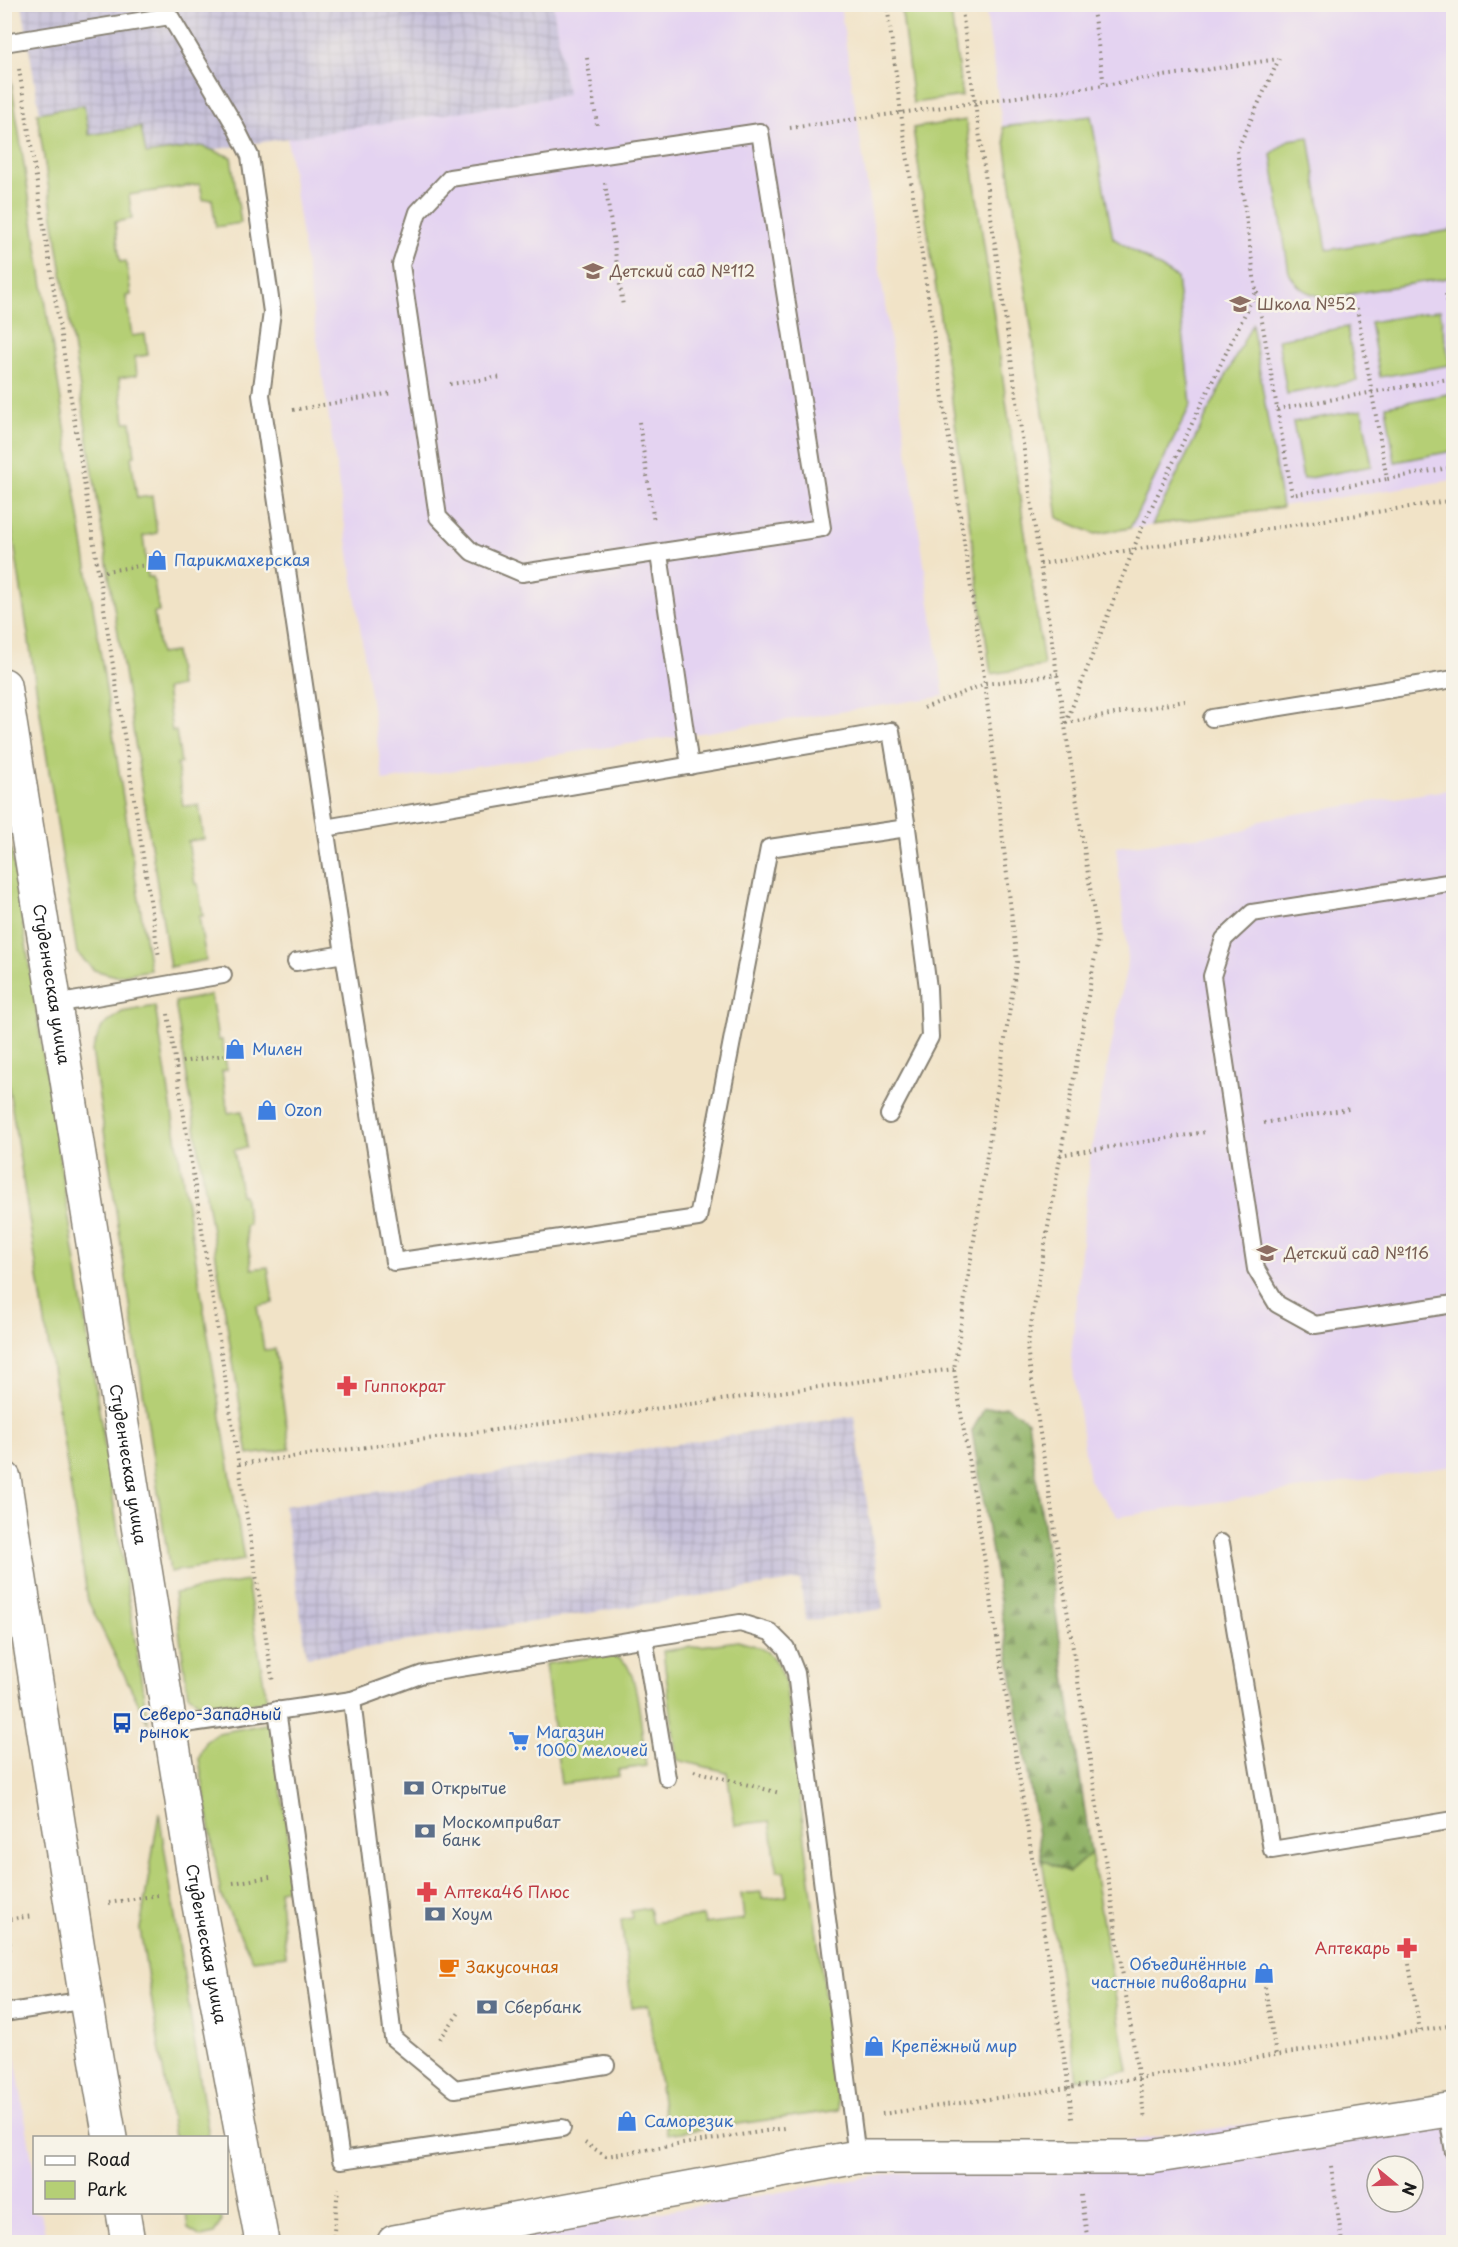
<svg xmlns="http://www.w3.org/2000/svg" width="1458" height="2247" font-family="'Playpen Sans',sans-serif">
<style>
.built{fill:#e4d3f1;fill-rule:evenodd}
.industrial{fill:url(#industrial-grid)}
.green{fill:#b5cf75;stroke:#687648;stroke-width:1.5}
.forest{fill:url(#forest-firs);stroke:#566741;stroke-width:1.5}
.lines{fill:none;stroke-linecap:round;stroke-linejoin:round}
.service-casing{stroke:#868072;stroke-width:20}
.minor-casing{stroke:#868072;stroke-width:36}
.primary-casing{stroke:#868072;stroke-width:36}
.path{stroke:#868072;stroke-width:4;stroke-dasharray:1.5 4.5;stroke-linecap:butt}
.service{stroke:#fff;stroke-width:16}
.minor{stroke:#fff;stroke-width:33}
.primary{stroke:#fff;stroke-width:33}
.labels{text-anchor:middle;stroke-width:5;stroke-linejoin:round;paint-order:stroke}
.education-label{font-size:16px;fill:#785e54;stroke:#f7f3e8;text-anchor:start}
.shop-label{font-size:16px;fill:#366cbe;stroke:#f7f3e8;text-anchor:start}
.street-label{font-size:16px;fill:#1c1c1c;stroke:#f7f3e8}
.health-label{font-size:16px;fill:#be3a42;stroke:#f7f3e8;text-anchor:start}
.transit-label{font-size:16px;fill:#164399;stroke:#f7f3e8;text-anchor:start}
.service-label{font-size:16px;fill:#4e5e75;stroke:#f7f3e8;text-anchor:start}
.food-label{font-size:16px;fill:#c56008;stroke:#f7f3e8;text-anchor:start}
</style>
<defs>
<pattern id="industrial-grid" width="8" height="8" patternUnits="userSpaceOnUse" patternTransform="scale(1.5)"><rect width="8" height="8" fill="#c6c0d9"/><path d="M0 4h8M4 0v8" fill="none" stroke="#aaa4ba"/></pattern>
<pattern id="forest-firs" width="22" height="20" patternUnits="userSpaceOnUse" patternTransform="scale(1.5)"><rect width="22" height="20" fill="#90b266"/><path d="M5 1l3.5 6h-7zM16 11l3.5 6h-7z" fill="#759053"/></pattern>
</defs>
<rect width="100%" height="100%" fill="#f7f3e8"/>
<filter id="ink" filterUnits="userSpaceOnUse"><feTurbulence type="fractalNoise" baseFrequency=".0167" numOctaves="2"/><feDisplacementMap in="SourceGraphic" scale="12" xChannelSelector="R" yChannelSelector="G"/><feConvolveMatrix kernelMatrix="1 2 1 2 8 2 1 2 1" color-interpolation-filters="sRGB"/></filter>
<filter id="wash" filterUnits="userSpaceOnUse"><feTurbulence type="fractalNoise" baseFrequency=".008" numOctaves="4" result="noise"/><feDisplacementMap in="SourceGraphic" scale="24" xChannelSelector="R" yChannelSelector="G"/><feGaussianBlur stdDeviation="1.35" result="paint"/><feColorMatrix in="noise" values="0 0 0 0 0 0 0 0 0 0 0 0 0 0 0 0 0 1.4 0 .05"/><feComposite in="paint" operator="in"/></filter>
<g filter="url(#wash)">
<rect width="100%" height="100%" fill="#f1e3c7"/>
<!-- built -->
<g class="built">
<path d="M553,5H840L944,696L383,781L287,137L566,95Z"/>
<path d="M985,5H1453V480L1095,534L1058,518Z"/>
<path d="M1453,789V1466L1118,1517L1089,1480L1071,1356L1091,1150L1128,960L1116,847L1243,831L1264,819Z"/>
<path d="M13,2044L34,2172V2212L41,2213L47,2242H5L4,2045Z"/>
<path d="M1453,2095V2242H485L852,2180ZM1377,2166H1413V2202H1377Z"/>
</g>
<!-- industrial -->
<g class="industrial">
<path d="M22,5H553L567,95L50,175Z"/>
<path d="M854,1416L883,1609L806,1621L800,1580L307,1657L284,1506Z"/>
</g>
<!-- green -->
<g class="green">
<path d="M901,5H950L962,96L913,103Z"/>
<path d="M5,56H7L150,970L116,976L94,970L77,953L5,485Z"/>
<path d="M84,105L89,135L141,127L146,154L201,146L231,157L241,223L216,227L212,199L203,200L200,184L129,195L132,219L115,222L120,262L126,261L131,295L126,296L132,336L145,334L148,355L135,357L137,375L119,378L125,422H131L135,456L131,457L137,498L152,496L157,533L143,536L148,577H153L159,612L154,613L160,654L175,652L180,686L166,689L172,731H176L181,763L177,764L183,806L199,805L204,839L188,841L195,884H198L203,916H199L206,960L170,967L37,113Z"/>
<path d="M1091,116L1113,238L1177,278L1191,404L1130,528L1095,534L1058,518L1003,127Z"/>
<path d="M966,120L1044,666L991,674L913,128Z"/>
<path d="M1309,137L1327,250L1453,230V277L1326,298C1307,293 1300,291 1289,273L1271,154L1289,140Z"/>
<path d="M1440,310L1450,365L1380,377L1370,322Z"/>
<path d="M1252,324L1282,507L1152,525Z"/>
<path d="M1347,327L1357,381L1287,394L1278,339Z"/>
<path d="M1453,393V451L1395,462L1386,406Z"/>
<path d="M1362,410L1372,466L1303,479L1293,422Z"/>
<path d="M4,810H5L148,1723L88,1601L5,1063Z"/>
<path d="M211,995L218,1040H222L227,1070L222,1071L228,1113L242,1111L247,1147L234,1150L241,1195H244L249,1225L245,1226L252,1269L268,1267L273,1303L257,1306L264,1350L275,1349L290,1449L248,1455L175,1002Z"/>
<path d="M155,1006L244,1560L170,1572L92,1050L102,1027L122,1012Z"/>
<path d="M247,1581L267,1702L213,1708L200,1704L188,1694L174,1593Z"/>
<path d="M738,1641C767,1649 773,1651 785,1680L839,2110L667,2134L648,2005L632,2008L621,1920L632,1918L631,1911L649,1908L652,1923L703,1916L705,1924L744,1919L741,1894L761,1892L762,1899L787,1896L784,1871H777L770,1821L735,1825L727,1772L677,1760L663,1651Z"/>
<path d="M607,1655C616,1657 625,1659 629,1669C639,1687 643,1743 646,1766L618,1770L619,1776L561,1784L545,1664Z"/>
<path d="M271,1723L296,1887L279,1890L286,1956L253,1960L221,1896L199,1759L205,1742L218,1733Z"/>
<path d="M159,1813L209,2137H174L140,1929Z"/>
<path d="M1091,1853L1128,2071L1077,2079L1042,1860L1069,1872Z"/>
<path d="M186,2213H220L222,2220L214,2234L201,2237L188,2229Z"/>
</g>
<!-- forest -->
<path class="forest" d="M1007,1406L1028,1421L1091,1853L1069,1872L1042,1860L972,1431L984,1409Z"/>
</g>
<g filter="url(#ink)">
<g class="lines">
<!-- service casing -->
<g class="service-casing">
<g id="service">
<path d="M4,43L170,16L234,124L250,156L272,312L261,395L344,954"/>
<path d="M760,132L822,528L522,573L472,552L438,517L401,265L418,212L450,178Z"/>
<path d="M659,554L690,766"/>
<path d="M1212,718L1454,679"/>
<path d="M325,828L891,731L907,828"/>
<path d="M1454,882L1252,913L1224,939L1212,976L1256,1269L1277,1304L1315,1325L1454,1304"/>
<path d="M296,962L344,954L394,1262L698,1218L769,848L907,828L928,988L930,1037L889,1115"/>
<path d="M55,1004L223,975"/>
<path d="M1221,1543L1272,1850L1454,1820"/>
<path d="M644,1638L667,1778"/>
<path d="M352,1700L423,1674L740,1623L770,1632L786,1648L796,1673L857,2157"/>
<path d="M277,1710L341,2160L562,2128"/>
<path d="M171,1726L352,1700L393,2038L455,2089L606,2065"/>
<path d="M4,2013L86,2000"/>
<path d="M1447,2110L1454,2152"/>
</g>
</g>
<!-- minor casing -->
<g class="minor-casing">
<g id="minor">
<path id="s1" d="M4,685L196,1889L262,2242"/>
<path d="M394,2242L857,2157H1151L1454,2109"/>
</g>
</g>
<!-- primary casing -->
<g class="primary-casing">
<g id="primary">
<path d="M4,1478L86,2000L110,2138"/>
<path d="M123,2212L128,2242"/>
</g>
</g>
<!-- path -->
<g class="path">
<path d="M887,4L901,113L985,684L1017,962L954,1369L1069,2088L1072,2119"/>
<path d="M961,4L1040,564L1098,939L1027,1348L1145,2120"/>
<path d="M1092,4L1104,85L1278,59"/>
<path d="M587,58L597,125"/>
<path d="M19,69L159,957"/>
<path d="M790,128L1104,85"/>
<path d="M605,183L623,306"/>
<path d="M1257,292L1292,495L1387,479"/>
<path d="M1446,294L1454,336"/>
<path d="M1357,308L1387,479L1454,467"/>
<path d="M450,384L502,377"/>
<path d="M1277,409L1454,378"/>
<path d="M293,410L392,393"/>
<path d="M639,422L654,522"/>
<path d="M1040,564L1454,500"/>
<path d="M99,572L147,565"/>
<path d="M924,708L985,684L1058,674"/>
<path d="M1066,723L1142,527L1256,291L1237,150L1279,59"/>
<path d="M1066,723L1185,701L1188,702"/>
<path d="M168,1014L273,1683"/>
<path d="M176,1063L224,1055"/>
<path d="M1264,1123L1349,1109"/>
<path d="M1060,1155L1206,1132"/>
<path d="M239,1464L954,1369"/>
<path d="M694,1771L780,1793"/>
<path d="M233,1883L270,1877"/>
<path d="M109,1903L158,1895"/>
<path d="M4,1907C8,1928 14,1951 4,1972"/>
<path d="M4,1920L33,1916"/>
<path d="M1409,1964L1420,2031"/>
<path d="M1265,1987L1276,2055"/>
<path d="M440,2039L461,2010"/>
<path d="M882,2114L1139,2078L1454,2025"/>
<path d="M585,2143L606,2156L785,2128"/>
<path d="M1331,2166L1342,2242"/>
<path d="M1081,2195L1088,2242"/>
<path d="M333,2242L338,2188"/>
</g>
<!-- service -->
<use href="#service" class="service"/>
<!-- minor -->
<use href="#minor" class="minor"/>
<!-- primary -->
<use href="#primary" class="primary"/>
</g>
</g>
<!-- icons -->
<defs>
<g id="school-bare" transform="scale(1.62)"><path d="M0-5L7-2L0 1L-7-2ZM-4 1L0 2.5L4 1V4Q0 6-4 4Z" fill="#8d6e63" stroke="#f7f3e8" stroke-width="2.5" paint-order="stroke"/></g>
<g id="shop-bare" transform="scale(1.62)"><path d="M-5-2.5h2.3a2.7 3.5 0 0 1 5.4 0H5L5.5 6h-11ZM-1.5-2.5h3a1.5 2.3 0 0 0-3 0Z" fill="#3f7fe0" stroke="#f7f3e8" stroke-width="2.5" paint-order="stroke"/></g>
<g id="pharmacy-bare" transform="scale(1.62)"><path d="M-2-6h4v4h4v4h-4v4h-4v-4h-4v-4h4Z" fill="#e0444e" stroke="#f7f3e8" stroke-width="2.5" paint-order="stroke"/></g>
<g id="bus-bare" transform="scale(1.62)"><path d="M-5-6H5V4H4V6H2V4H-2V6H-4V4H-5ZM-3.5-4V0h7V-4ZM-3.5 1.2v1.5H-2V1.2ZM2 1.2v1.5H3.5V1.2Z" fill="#1a4fb4" stroke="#f7f3e8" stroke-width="2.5" paint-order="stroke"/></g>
<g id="supermarket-bare" transform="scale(1.62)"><path d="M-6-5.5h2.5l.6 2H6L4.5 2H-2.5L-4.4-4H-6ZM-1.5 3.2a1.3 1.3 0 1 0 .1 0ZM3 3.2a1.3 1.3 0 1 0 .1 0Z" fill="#3f7fe0" stroke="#f7f3e8" stroke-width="2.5" paint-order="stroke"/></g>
<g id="bank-bare" transform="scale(1.62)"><path d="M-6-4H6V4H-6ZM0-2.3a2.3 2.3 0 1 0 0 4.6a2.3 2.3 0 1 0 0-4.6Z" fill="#5c6f8a" stroke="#f7f3e8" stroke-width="2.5" paint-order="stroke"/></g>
<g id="cafe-bare" transform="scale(1.62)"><path d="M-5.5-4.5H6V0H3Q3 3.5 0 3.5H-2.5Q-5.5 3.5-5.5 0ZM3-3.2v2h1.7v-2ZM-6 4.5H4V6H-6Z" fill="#e8710a" stroke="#f7f3e8" stroke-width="2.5" paint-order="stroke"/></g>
</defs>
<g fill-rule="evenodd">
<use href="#school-bare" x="593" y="271"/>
<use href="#school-bare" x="1240" y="304"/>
<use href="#shop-bare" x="157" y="560"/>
<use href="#shop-bare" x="235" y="1049"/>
<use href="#shop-bare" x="267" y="1110"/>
<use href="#school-bare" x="1267" y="1253"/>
<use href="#pharmacy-bare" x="347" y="1386"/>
<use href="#bus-bare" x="122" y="1723"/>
<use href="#supermarket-bare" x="519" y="1741"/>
<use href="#bank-bare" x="414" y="1788"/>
<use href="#bank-bare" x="425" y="1831"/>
<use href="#pharmacy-bare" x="427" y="1892"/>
<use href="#bank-bare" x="435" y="1914"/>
<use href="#pharmacy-bare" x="1407" y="1948"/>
<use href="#cafe-bare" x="449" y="1967"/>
<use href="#shop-bare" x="1264" y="1973"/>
<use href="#bank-bare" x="487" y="2007"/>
<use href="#shop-bare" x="874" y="2046"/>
<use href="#shop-bare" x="627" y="2121"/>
</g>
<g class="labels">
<!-- education labels -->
<g class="education-label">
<text x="610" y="277">Детский сад №112</text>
<text x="1257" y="310">Школа №52</text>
<text x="1284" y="1259">Детский сад №116</text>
</g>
<!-- shop labels -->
<g class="shop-label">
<text x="174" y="566">Парикмахерская</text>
<text x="252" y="1055">Милен</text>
<text x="284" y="1116">Ozon</text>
<text x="536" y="1738">Магазин<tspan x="536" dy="18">1000 мелочей</tspan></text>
<text x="1247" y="1970" text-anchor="end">Объединённые<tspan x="1247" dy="18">частные пивоварни</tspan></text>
<text x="891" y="2052">Крепёжный мир</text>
<text x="644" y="2127">Саморезик</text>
</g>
<!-- street labels -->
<g class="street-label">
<text dy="6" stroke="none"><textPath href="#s1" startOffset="303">Студенческая улица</textPath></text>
<text dy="6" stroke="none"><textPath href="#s1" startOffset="789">Студенческая улица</textPath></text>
<text dy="6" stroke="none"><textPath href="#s1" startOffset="1275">Студенческая улица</textPath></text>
</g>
<!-- health labels -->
<g class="health-label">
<text x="364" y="1392">Гиппократ</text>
<text x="444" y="1898">Аптека46 Плюс</text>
<text x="1390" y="1954" text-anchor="end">Аптекарь</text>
</g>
<!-- transit labels -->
<g class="transit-label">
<text x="139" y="1720">Северо-Западный<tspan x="139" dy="18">рынок</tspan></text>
</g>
<!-- service labels -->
<g class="service-label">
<text x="431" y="1794">Открытие</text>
<text x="442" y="1828">Москомприват<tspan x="442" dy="18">банк</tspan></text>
<text x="452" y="1920">Хоум</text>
<text x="504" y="2013">Сбербанк</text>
</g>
<!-- food labels -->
<g class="food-label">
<text x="466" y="1973">Закусочная</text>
</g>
</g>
<!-- margin -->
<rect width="1458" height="2247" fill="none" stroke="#f7f3e8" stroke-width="24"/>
<!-- legend -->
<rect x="33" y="2136" width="195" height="78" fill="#f7f3e8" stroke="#9f9d96" stroke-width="1.5"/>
<rect x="45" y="2156" width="30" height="9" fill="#ffffff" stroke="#9f9d96" stroke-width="1.5"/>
<text x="87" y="2166" font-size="18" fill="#1c1c1c">Road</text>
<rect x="45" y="2181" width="30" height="18" fill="#b5cf75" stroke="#9f9d96" stroke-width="1.5"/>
<text x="87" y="2196" font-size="18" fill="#1c1c1c">Park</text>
<!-- north arrow -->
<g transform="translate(1395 2184) rotate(109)"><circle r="28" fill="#f7f3e8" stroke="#9f9d96" stroke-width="1.5"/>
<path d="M0-4.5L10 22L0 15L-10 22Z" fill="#d1495b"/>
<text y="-9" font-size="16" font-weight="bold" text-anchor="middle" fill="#1c1c1c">N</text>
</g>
</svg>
